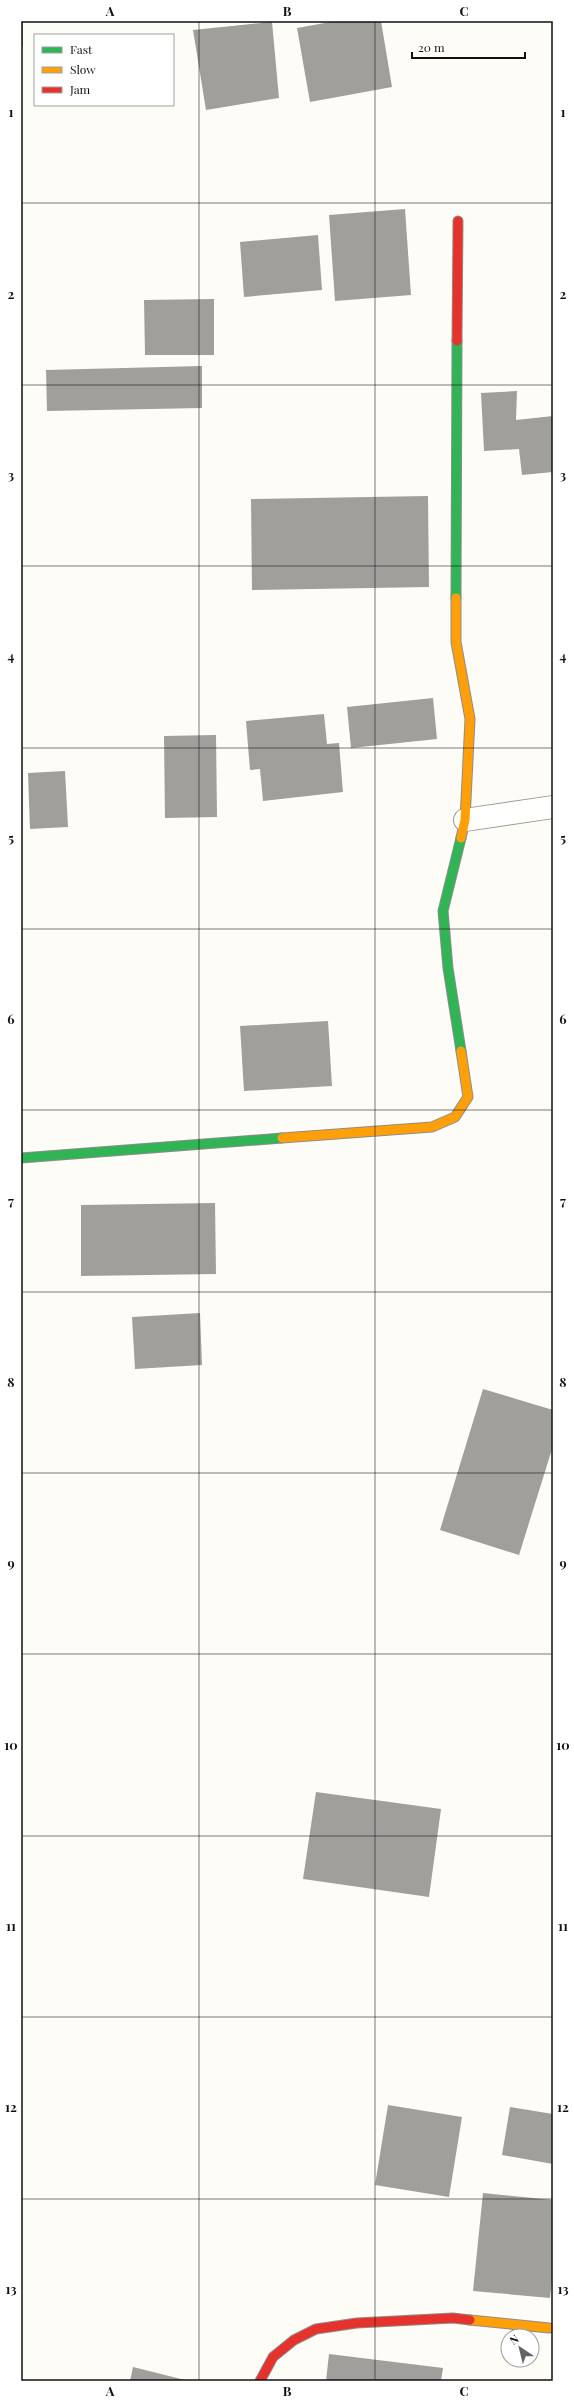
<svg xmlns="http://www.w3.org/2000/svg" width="574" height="2402" font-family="'Playfair Display',serif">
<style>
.building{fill:#a19f9c}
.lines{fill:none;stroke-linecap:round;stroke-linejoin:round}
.street-casing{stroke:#979795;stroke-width:24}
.fast-casing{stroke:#8e8d8b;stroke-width:11}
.slow-casing{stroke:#8e8d8b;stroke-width:11}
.jam-casing{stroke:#8e8d8b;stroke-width:11}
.street{stroke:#fffffe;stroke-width:22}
.fast{stroke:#30b455;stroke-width:9}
.slow{stroke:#ff9f0a;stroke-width:9}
.jam{stroke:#e5322d;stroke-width:9}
.grid{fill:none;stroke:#111;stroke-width:1;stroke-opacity:0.55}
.neatline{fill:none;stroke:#111;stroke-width:1.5}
.grid-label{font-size:13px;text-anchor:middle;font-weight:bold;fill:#111}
</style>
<rect width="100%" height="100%" fill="#fdfcf7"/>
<!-- building -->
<g class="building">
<rect x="21" y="21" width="2" height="25"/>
<path d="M336,21H381L392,87L310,102L297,28Z"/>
<path d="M272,22L279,98L206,110L193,30Z"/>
<path d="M405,209L411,295L335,301L329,215Z"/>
<path d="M318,235L322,290L244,297L240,242Z"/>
<path d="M214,299V355H145L144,300Z"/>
<path d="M202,366V408L47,411L46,370Z"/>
<path d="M517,391L516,420L553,416V472L522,475L519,449L484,451L481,393Z"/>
<path d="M428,496L429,587L252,590L251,499Z"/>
<path d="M433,698L437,739L351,748L347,707Z"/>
<path d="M324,714L327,744L339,743L343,792L263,801L260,769L250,770L246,721Z"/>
<path d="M216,735L217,817L165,818L164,736Z"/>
<path d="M65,771L68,827L30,829L28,773Z"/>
<path d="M328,1021L332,1086L244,1091L240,1026Z"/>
<path d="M215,1203L216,1274L81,1276V1205Z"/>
<path d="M200,1313L202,1365L135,1369L132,1317Z"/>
<path d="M483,1389L553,1410V1446L519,1555L440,1530Z"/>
<path d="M316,1792L441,1809L429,1897L303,1879Z"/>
<path d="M388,2105L462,2117L449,2197L375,2185Z"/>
<path d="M510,2107L553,2114V2164L502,2155Z"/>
<path d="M483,2193L553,2200V2270L550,2298L473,2291Z"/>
<path d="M329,2354L443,2368L441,2381H326Z"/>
<path d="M133,2367L185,2380V2381H130Z"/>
</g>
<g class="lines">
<!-- street casing -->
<g class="street-casing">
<path id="street" d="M465,820L553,807"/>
</g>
<!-- fast casing -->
<g class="fast-casing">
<g id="fast">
<path d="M456,598L457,341"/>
<path d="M461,838L443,911L448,968L461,1051"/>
<path d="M21,1158L282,1138"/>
</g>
</g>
<!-- slow casing -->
<g class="slow-casing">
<g id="slow">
<path d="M456,598V642L470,719L465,820L461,838"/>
<path d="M282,1138L432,1127L455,1117L468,1097L461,1051"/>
<path d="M470,2320L549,2328"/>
</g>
</g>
<!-- jam casing -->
<g class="jam-casing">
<g id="jam">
<path d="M457,341L458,221"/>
<path d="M260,2381L273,2357L294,2340L316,2329L357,2323L453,2318L470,2320"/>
</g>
</g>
<!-- street -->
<use href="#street" class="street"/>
<!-- fast -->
<use href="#fast" class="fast"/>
<!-- slow -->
<use href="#slow" class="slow"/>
<!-- jam -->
<use href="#jam" class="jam"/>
</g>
<!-- grid -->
<path class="grid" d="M199,21V2381M375,21V2381M21,203H553M21,385H553M21,566H553M21,748H553M21,929H553M21,1110H553M21,1292H553M21,1473H553M21,1654H553M21,1836H553M21,2017H553M21,2199H553"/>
<!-- border -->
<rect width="574" height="2402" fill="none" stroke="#ffffff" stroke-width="44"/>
<!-- legend -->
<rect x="34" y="34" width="140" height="72" fill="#ffffff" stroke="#a0a0a0"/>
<rect x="42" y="47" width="20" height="6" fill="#30b455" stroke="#a0a0a0"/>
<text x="70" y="54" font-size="12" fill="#111111">Fast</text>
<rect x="42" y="67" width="20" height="6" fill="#ff9f0a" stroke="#a0a0a0"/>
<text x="70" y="74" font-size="12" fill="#111111">Slow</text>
<rect x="42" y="87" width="20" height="6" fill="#e5322d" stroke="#a0a0a0"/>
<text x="70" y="94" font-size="12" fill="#111111">Jam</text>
<!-- north arrow -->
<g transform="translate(520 2348) rotate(325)"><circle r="19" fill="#ffffff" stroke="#a0a0a0"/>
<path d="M0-3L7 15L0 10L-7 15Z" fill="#646362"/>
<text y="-6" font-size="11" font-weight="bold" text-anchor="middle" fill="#111111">N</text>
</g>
<!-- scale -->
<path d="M412 52v6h113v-6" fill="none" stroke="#111111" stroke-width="2"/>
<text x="418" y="52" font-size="12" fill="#111111" stroke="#ffffff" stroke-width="3" paint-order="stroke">20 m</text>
<rect x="22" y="22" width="530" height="2358" class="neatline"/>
<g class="grid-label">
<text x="110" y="16">A</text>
<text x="287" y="16">B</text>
<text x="464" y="16">C</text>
<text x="11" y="117">1</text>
<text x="563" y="117">1</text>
<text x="11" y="299">2</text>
<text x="563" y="299">2</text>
<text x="11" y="480">3</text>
<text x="563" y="480">3</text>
<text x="11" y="661">4</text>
<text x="563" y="661">4</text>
<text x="11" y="843">5</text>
<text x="563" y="843">5</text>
<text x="11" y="1024">6</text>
<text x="563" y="1024">6</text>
<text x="11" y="1206">7</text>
<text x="563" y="1206">7</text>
<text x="11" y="1387">8</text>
<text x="563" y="1387">8</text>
<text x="11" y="1568">9</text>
<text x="563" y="1568">9</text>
<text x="11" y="1750">10</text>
<text x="563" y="1750">10</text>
<text x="11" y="1931">11</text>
<text x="563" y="1931">11</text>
<text x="11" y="2112">12</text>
<text x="563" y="2112">12</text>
<text x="11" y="2294">13</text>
<text x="563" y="2294">13</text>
<text x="110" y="2396">A</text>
<text x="287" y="2396">B</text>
<text x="464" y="2396">C</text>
</g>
</svg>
